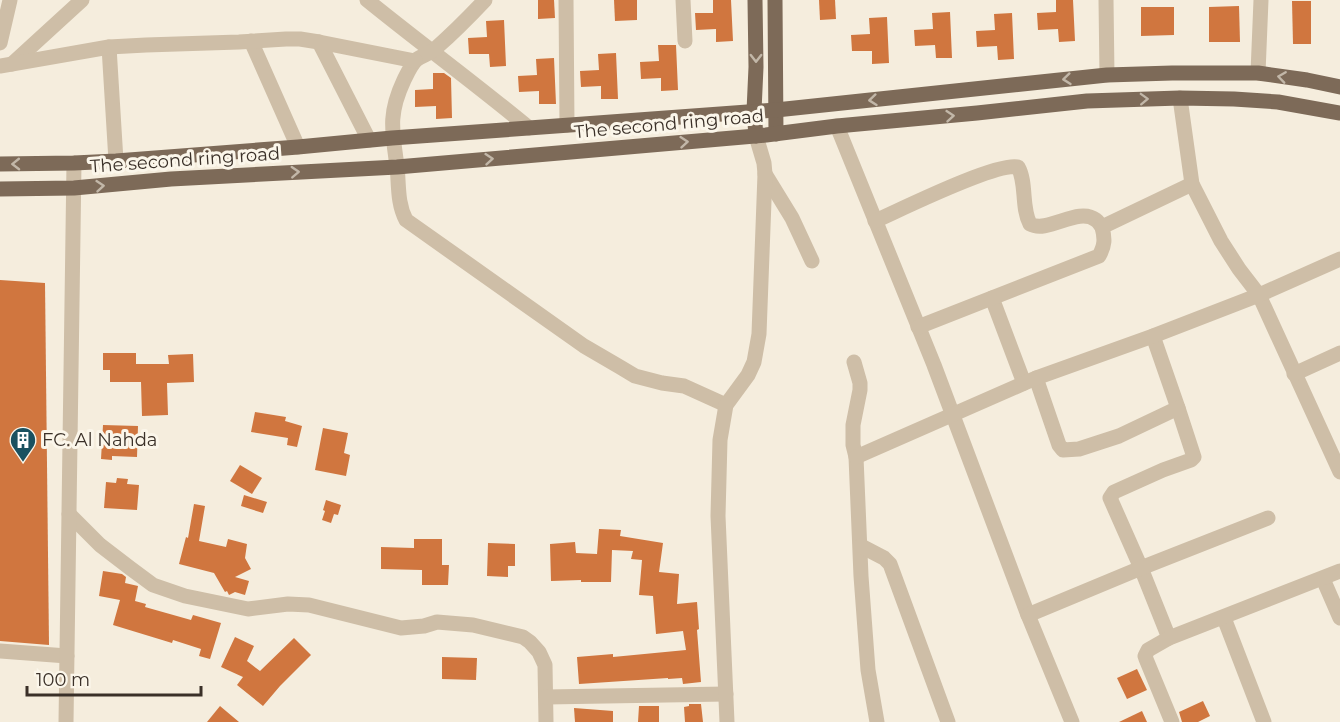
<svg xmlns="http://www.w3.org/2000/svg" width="1340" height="722" font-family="Montserrat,sans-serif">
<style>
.building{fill:#d0763f}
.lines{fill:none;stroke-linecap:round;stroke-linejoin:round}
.minor{stroke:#cebea7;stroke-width:15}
.major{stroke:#7d6a58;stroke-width:15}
.oneway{stroke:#c2b7a8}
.labels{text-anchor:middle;stroke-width:6;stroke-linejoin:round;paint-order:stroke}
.street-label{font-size:18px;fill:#3a3028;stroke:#fbf6ea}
.poi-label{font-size:18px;fill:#3a3028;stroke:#fbf6ea;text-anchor:start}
</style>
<rect width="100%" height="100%" fill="#f5eddd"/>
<!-- building -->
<g class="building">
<path d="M538,0H554L555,18L538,19Z"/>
<path d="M614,0H637V20L615,21Z"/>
<path d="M713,0H731L733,41L716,42V29L696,30L695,13H713Z"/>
<path d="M819,0H835L836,19L820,20Z"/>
<path d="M1056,0H1073L1075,41L1059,42L1058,29L1038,30L1037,13L1056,12Z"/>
<path d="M1292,1H1311V44H1293Z"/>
<path d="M1239,6L1240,42H1209V7Z"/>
<path d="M1141,7H1174V35L1141,36Z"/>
<path d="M950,12L952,58H936L935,45L915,46L914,30L933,29L932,13Z"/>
<path d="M1012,13L1014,59L998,60L997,46L977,47L976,31L995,30L994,14Z"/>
<path d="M887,17L889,63L872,64V51H852L851,35L870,34L869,18Z"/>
<path d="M504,20L506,66L490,67L489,54H469L468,38L487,37L486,21Z"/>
<path d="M658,45H676L678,90L661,91V78L641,79L640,62L659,61Z"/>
<path d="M616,53L618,99H601V86L581,87L580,71L599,70L598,54Z"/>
<path d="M554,58L556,104H539V91L519,92L518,76L537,75L536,59Z"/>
<path d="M433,73H444L451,78L452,118L436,119V106L415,107V90L433,89Z"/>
<path d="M0,280L45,283L49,645L0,641Z"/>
<path d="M103,353H136V364H169L168,355L193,354L194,382L167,383L168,415L142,416L141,382H110V370H103Z"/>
<path d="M255,412L286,417L285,421L302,426L297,447L287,445L288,438L251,432Z"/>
<path d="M103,425L138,426L137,457L112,456V460L101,459Z"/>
<path d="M323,428L348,433L344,453L350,455L346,476L315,470Z"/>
<path d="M240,465L262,478L252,494L230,481Z"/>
<path d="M117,478L128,479L127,484L139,485L137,510L104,508L106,482L116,483Z"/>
<path d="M244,495L267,502L263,513L241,506Z"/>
<path d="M326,500L341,505L338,515L334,514L331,523L322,520L325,511L323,510Z"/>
<path d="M194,504L205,506L199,541L226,547L228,539L247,544L245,558L251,569L235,577L249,581L245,595L235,592L229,595L227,591L225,592L214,573L179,564L186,537L188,538Z"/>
<path d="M599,529L621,530L620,536L663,543L659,572L679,574L677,604L697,602L699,629L697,630L701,682L683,684L682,678L668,679V678L579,684L577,657L613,654V657L686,650L683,631L656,634L653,596L639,595L642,560L631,559L633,551L612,550L611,582H581V580L551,581L550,544L575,542L576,553L597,554Z"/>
<path d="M414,539H442V565H449L448,585H422V570L381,569V547L414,548Z"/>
<path d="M488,543L515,544V566H508V577L487,576Z"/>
<path d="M103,571L122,574L126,577L125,583L138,586L135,601L146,604L145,607L191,620L193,615L221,623L210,659L199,656L201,649L173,640L172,643L113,625L120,600L99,596Z"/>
<path d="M235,637L254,646L247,661L260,671L294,638L311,655L280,686L263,706L237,685L243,677L221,667Z"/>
<path d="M442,657L477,658L476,680L442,679Z"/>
<path d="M1137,669L1147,690L1127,699L1117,678Z"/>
<path d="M1203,701L1210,716L1198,722H1182L1179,712Z"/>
<path d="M689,704H701L703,722H685L684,707L689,706Z"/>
<path d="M220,706L239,722H207Z"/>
<path d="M639,706H659V722H638Z"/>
<path d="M574,708L613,711V722H575Z"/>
<path d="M1142,711L1147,722H1119Z"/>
</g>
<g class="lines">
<!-- minor -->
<g class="minor">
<path d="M367,0C420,43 476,84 529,128"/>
<path d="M485,0C469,17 453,33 436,48C430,54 422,55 416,60C411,65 407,74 404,80C388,114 392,130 397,166C399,184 397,203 406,220L584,346L620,367L635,376L662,383L684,386L726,405"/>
<path d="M566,0L567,125"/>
<path d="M683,0L685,41"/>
<path d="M1106,0L1107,75"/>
<path d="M251,41L298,147"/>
<path d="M319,42L369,140"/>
<path d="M0,43L10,0"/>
<path d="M109,47L116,161"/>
<path d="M12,64L82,0"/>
<path d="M0,66L109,47L146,45L239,42L286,39H300L319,42L415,61"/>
<path d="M1258,73L1261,0"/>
<path d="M1180,98L1192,184L1221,241L1239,269L1259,295L1340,472"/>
<path d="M837,126L934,365L1028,615L1072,722"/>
<path d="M765,174L792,218L812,261"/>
<path d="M875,221C900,210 996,162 1018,167C1027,183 1021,207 1030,224C1048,234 1078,206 1096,220C1099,222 1100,225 1102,227"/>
<path d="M992,298L1024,383"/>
<path d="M918,327L1099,256C1105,245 1105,239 1102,227L1192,184"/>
<path d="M1153,336L1178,408L1194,457L1191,460L1163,470L1114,492L1110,498L1141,568L1169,638"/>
<path d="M854,362L860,383V390L853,425V445L856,457L861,576L868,670L877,722"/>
<path d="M1294,374L1340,353"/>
<path d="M1036,378L1059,445L1063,450L1079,449L1119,436L1178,408"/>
<path d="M856,457L1036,378L1153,336L1259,295L1340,259"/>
<path d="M69,514L100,545L130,568L153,585L185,596L248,609L288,604L309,605L401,628L424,626L437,622L473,625L523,637L530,642L539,652L545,665L546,722"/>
<path d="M861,546L884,558L890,564L948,722"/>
<path d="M1323,579L1340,618"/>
<path d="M1028,615L1141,568L1268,518"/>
<path d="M1224,618L1264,722"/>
<path d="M0,651L67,656"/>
<path d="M546,697L726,694"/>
<path d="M66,722L74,163"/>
<path d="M727,722L718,516L720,440L726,405L748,375L754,362L759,334L765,174L764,163L756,136"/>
<path d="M1172,722L1146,659L1145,656L1148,650L1169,638L1340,571"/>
</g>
<!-- major -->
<g class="major">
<path d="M755,0L756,67L754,111L756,136"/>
<path d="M775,0L776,134"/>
<path d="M0,164L74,163L116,161L298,147L392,138L776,110L1107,75L1172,73H1258L1307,80L1340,87"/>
<path d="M0,189L74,188L171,179L397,167L766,135L837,126L977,113L1087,101L1180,98L1234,99L1278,102L1340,113"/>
</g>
</g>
<!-- one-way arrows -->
<defs><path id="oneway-chevron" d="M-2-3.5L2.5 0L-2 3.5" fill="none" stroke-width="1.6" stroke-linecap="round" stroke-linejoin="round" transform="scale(1.5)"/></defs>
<g class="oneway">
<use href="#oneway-chevron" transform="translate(756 58) rotate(90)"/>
<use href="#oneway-chevron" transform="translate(1282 77) rotate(-172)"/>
<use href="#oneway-chevron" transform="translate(1067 79) rotate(174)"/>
<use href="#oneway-chevron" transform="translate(1144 99) rotate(-2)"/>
<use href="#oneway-chevron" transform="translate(873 100) rotate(174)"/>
<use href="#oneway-chevron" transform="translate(950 116) rotate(-5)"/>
<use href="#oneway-chevron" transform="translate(684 142) rotate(-5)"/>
<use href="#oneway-chevron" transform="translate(489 159) rotate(-5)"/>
<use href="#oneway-chevron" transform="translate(16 164) rotate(179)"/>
<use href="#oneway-chevron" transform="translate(295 172) rotate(-3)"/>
<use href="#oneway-chevron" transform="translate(100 186) rotate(-5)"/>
</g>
<!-- icons -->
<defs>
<g id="building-pin" transform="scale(1.35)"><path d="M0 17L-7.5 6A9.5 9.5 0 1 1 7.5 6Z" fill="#1a5160" stroke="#fbf6ea"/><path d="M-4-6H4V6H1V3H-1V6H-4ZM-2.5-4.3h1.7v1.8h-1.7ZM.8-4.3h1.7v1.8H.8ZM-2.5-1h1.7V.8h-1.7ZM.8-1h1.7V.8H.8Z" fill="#fff"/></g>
</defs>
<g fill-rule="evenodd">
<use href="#building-pin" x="23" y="440"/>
</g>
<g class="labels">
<!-- street labels -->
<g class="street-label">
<text transform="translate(669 124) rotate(-5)" y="6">The second ring road</text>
<text transform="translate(185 160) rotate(-4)" y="6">The second ring road</text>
</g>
<!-- poi labels -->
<g class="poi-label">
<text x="42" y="446">FC. Al Nahda</text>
</g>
</g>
<!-- scale -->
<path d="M27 686v9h174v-9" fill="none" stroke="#3a3028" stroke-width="3"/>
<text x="36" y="686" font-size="18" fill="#3a3028" stroke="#fbf6ea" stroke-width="4.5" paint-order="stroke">100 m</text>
</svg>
